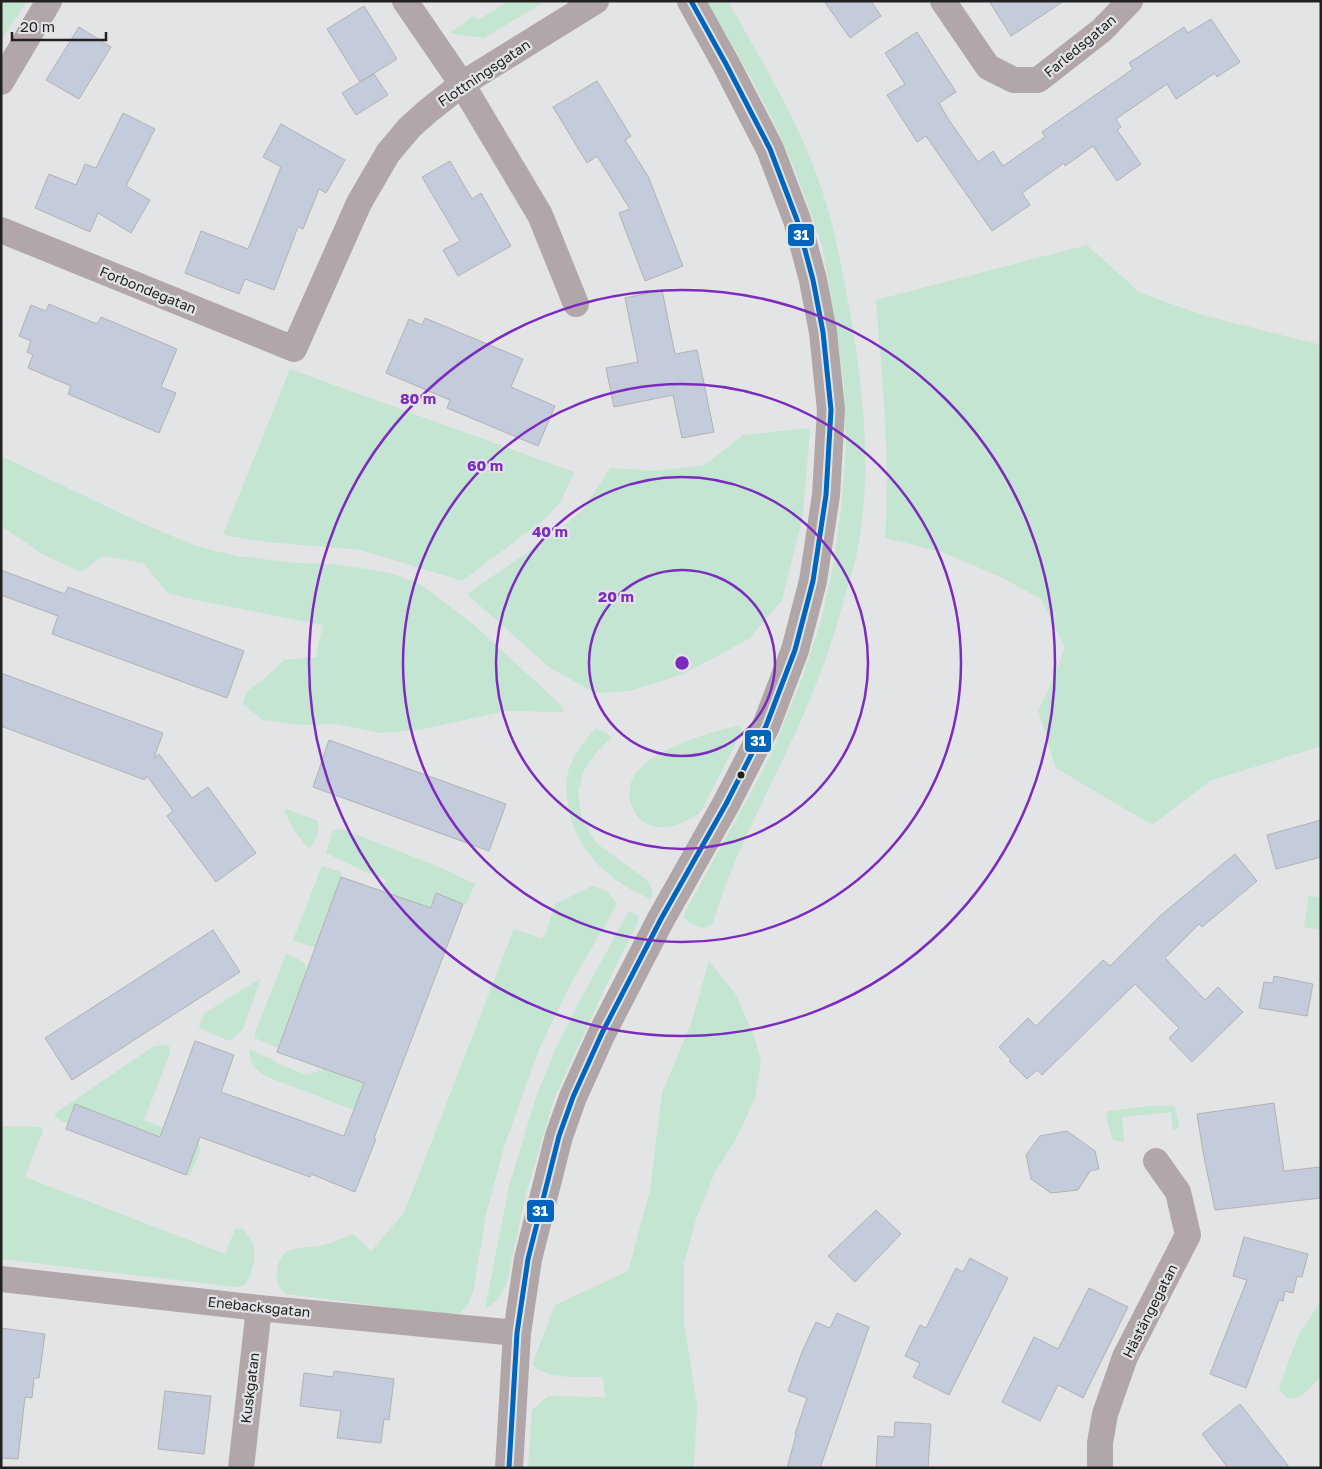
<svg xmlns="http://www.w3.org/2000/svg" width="1322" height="1469" font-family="'Golos Text',sans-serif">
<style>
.green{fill:#c4e5d1}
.building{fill:#c4cbda;stroke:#b2b2b3}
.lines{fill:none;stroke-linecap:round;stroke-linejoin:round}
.street{stroke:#b1a7a9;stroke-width:26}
.secondary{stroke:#b0a5a7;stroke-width:28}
.bus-1-casing{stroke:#e2e3e6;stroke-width:9}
.bus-1{stroke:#0065bd;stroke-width:5}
.ring{fill:none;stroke:#7b2cbf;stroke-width:2.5}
.bus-dot{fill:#212122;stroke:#e2e3e6;stroke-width:2}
.labels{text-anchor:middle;stroke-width:4.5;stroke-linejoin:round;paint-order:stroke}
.street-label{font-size:14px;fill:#212122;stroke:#e2e3e6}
.centre{fill:#7b2cbf;stroke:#e2e3e6;stroke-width:2.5}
.ring-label{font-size:15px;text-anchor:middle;font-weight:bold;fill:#7b2cbf;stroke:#e2e3e6;stroke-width:4.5;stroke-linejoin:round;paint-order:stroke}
.line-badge{stroke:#e2e3e6;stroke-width:2}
.badge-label{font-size:14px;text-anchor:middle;font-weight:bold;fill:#fff}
</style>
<rect width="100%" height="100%" fill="#e3e4e5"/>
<!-- green -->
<g class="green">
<path d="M1,1H27L1,40Z"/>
<path d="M503,1H546L484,38L450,33L474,15L478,20L504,4Z"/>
<path d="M707,1H728C762,62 800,123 822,190C832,219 838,250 844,280C861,368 874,460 858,548C855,564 849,580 845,596C836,627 827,659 814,689C783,768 737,841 713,923L706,928C696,927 690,924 683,916L769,759L803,676L821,621L833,566L841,510L846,445L844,388L838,337L822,245L796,173L780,135L751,78Z"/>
<path d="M1087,245L1140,293L1206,316L1321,345V746L1210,781L1152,825L1056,768L1038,710L1050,687L1065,647L1041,599L1001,577L942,552L885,538C891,458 882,379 876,300Z"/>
<path d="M290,369L574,472V473L561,501L545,519L462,581L361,550L268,542L223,535Z"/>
<path d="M810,428L803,516L782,600L749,639L683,674L630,691L595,693L549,667L467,594L548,538L582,511L610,468L656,471L705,465L743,435Z"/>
<path d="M1,456L141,523L196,546L236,556L298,563L334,564L390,573L420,584L473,624L561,705L564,712L506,711L424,729L381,733L336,724L303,725L263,720L243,704L247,691L265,678L284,660L316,657L323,625L201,601L167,593L144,563L103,556L81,572L44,555L1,526Z"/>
<path d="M739,726L742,732L701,811C691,821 671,829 656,827C633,824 623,794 634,776C650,750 710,731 739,726Z"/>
<path d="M596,728L612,737L596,753L583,772L578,793L581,816L596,843L648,881L653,893L651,899C608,881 575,851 568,804C566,791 565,778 570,766C576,751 585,739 596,728Z"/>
<path d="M287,809L318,821C319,830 316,843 309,848C299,839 290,823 284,811Z"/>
<path d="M338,829L345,830L437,866L475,884L466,905L436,894L354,1110L265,1076C254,1068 249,1064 250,1050L272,1059L276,1063L307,1075L324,1069L389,893L382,890L386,879L364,871L326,853L332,832Z"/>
<path d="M322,866L341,872V877L316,947H312L293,940Z"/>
<path d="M592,886L607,891L617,904L568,989L539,1049L504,1147L486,1215L473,1292L468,1304L460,1313L445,1314L286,1294C279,1288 276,1283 277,1274C279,1242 301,1250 323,1245C333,1243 343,1238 352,1234L356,1236L371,1251L404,1213L514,929L540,938L545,936L555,904Z"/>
<path d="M1309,896L1321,898V930L1304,927Z"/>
<path d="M629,911L639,916L638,922L603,992L554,1099L526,1194L507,1282C501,1297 498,1300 485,1309L509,1186L536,1097L555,1050L580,1000Z"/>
<path d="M286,954L298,959L306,965V972L278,1048L255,1038V1033Z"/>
<path d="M709,961L736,995L755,1039L761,1062L755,1098L736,1139L715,1172L696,1219L684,1263V1323L697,1405L694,1468H528L532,1410L548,1396L605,1397L603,1377C581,1376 549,1381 532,1365L555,1305L628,1271L650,1191L662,1093L691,1024Z"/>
<path d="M261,978L243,1029L230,1041L199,1028L201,1020L205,1013Z"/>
<path d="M163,1045L170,1047V1053L144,1120L197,1141L201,1147L190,1176L186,1175L195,1150L75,1104L67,1124L58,1119L54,1114L154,1046Z"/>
<path d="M1150,1106H1172L1175,1107L1179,1128L1173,1130L1171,1112L1122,1117L1124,1141H1116L1112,1139L1106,1115L1108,1111Z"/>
<path d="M1,1126L40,1127L43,1130L25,1177L225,1254L235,1229L241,1228C260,1243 256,1264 246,1284L239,1287L226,1286L1,1259Z"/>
<path d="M1321,1301V1377C1309,1388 1292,1412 1279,1388L1298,1336Z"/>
</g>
<!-- building -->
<g class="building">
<path d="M824,1H871L881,16L850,38Z"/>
<path d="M989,1H1064L1011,36Z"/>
<path d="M364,6L397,59L360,82L327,29Z"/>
<path d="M1211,19L1240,62L1217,77L1215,73L1176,99L1167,84L1116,119L1121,127L1117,130L1141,164L1117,181L1093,146L1065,166L1064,163L1022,193L1030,205L992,231L926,136L917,142L887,95L905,84L885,53L917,32L956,92L939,103L949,120L978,162L993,151L1003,166L1045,137L1042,132L1133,69L1129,63L1184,27L1188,33Z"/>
<path d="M79,27L111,47L79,99L46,80Z"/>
<path d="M374,74L388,95L356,115L342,93Z"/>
<path d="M597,81L631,136L625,140L648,176L683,266L645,281L619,213L630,209L597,156L587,163L553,107Z"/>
<path d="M123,113L155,129L126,186L150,200L131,233L98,213L90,232L35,208L49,174L76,185L85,164L96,168Z"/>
<path d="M281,124L345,160L326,193L319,189L303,229L298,227L274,290L245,279L239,294L185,273L201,231L248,249L281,167L263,157Z"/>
<path d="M450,161L472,199L481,193L511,246L458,276L443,250L460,241L422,177Z"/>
<path d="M662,290L675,354L697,350L714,432L682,438L673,395L614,407L606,368L638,362L625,298Z"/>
<path d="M49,304L97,324L101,317L177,349L161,387L176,393L159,433L68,394L71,386L28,368L33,355L27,352L31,341L19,336L31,305L46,311Z"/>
<path d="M425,318L523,359L511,387L555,406L538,446L447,408L450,400L386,373L409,319L422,325Z"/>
<path d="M1,570L65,594L68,587L244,651L227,698L52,634L58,616L1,595Z"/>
<path d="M1,673L163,733L154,758L159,754L192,798L208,787L256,853L216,882L167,816L173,811L147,776L145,780L1,726Z"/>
<path d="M329,740L506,804L489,851L313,787Z"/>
<path d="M1321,820V857L1276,869L1267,835Z"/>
<path d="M1235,854L1257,881L1202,927L1199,924L1165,958L1205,1000L1218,987L1243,1012L1192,1062L1169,1038L1179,1028L1135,984L1042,1075L1037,1070L1027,1079L1009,1061L1011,1060L999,1047L1028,1018L1036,1026L1103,960L1110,966L1161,915Z"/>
<path d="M341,877L431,908L436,893L463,904L374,1138L376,1139L355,1192L311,1174L310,1177L200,1137L186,1175L66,1129L75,1104L160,1137L195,1041L234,1055L221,1092L344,1136L364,1083L277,1052Z"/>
<path d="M213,930L240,972L72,1080L45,1038Z"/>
<path d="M1274,976L1313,984L1307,1016L1259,1008L1264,982L1273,983Z"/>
<path d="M1274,1103L1284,1171L1321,1167V1198L1215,1210L1203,1152L1197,1114Z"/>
<path d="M1067,1131L1095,1151L1099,1169L1090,1171L1078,1190L1051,1193L1031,1179L1026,1155L1040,1136Z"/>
<path d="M876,1210L901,1234L855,1282L828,1256Z"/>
<path d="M1244,1237L1308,1254L1302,1277L1297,1276L1293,1293L1285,1291L1283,1301L1279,1300L1246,1388L1210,1374L1247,1280L1233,1276Z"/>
<path d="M970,1258L1008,1278L949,1395L913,1377L920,1363L905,1356L920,1325L926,1328L956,1268L963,1272Z"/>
<path d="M1089,1288L1128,1307L1083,1398L1058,1385L1040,1421L1002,1402L1034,1337L1058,1349Z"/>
<path d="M837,1313L869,1327L820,1468H787L796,1435L795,1434L807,1398L788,1391L802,1352L816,1322L830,1328Z"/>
<path d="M1,1328L45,1334L39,1378H34L32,1398L25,1397L18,1459L1,1458Z"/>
<path d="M334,1371L394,1379L389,1420L384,1419L381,1443L337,1438L341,1411L300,1406L304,1373L333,1377Z"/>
<path d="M165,1391L211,1396L204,1454L158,1449Z"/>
<path d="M1240,1404L1290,1468H1228L1202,1434Z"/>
<path d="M895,1422L931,1424L928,1468H876L878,1436L894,1437Z"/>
</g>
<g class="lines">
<!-- street -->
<g class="street">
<path d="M405,1L462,84L540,215L576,304"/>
<path d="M943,1L988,67L1014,80H1038L1102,30L1130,1"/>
<path d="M1,82L49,1"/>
<path d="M1,230L294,349L359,203L388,153L410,127L428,111L462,84L596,1"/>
<path d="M1,1279L259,1308L517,1333"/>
<path d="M241,1468L259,1308"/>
<path d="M1100,1468V1443L1105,1414L1125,1357L1188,1235L1178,1192L1156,1161"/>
</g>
<!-- secondary -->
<path class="secondary" d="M509,1468L517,1333L528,1259L559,1136L573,1097L602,1033L661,919L726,804L766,726L795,650L813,581L826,495L831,410L823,332L813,280L797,220L770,149L726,64L691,1"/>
<!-- bus-1 casing -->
<g class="bus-1-casing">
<path id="bus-1" d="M509,1468L517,1333L528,1259L559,1136L573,1097L602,1033L661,919L726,804L766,726L795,650L813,581L826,495L831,410L823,332L813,280L797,220L770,149L726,64L691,1"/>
</g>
<!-- bus-1 -->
<use href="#bus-1" class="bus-1"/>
</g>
<!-- distance rings -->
<g class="ring">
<circle cx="682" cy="663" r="93"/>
<circle cx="682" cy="663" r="186"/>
<circle cx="682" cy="663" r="279"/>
<circle cx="682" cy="663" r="373"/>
</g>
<!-- markers -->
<circle class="bus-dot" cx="741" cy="775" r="4.5"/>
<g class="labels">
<!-- street labels -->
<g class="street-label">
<text transform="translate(1080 46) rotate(-40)" y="5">Farledsgatan</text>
<text transform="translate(484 73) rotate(-34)" y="5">Flottningsgatan</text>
<text transform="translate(148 290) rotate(22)" y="5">Forbondegatan</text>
<text transform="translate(259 1307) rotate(6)" y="5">Enebacksgatan</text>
<text transform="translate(1150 1311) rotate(-63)" y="5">Hästängegatan</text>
<text transform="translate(250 1388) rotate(-83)" y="5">Kuskgatan</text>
</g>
</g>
<circle cx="682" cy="663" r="8" class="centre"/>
<g class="ring-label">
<text x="418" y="404">80 m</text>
<text x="485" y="471">60 m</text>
<text x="550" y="537">40 m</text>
<text x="616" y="602">20 m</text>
</g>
<g class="line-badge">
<rect x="787" y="223" width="28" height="24" rx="5" fill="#0065bd"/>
<rect x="744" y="729" width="28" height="24" rx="5" fill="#0065bd"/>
<rect x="526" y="1199" width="29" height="24" rx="5" fill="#0065bd"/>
</g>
<g class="badge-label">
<text x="801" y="240">31</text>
<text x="758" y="746">31</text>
<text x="540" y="1216">31</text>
</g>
<!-- border -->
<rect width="1322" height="1469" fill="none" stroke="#212122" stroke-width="5"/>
<!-- scale -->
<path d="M12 32v8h94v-8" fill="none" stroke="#212122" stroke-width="2.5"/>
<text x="20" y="32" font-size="15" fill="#212122" stroke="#e2e3e6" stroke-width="4" paint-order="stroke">20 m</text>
</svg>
